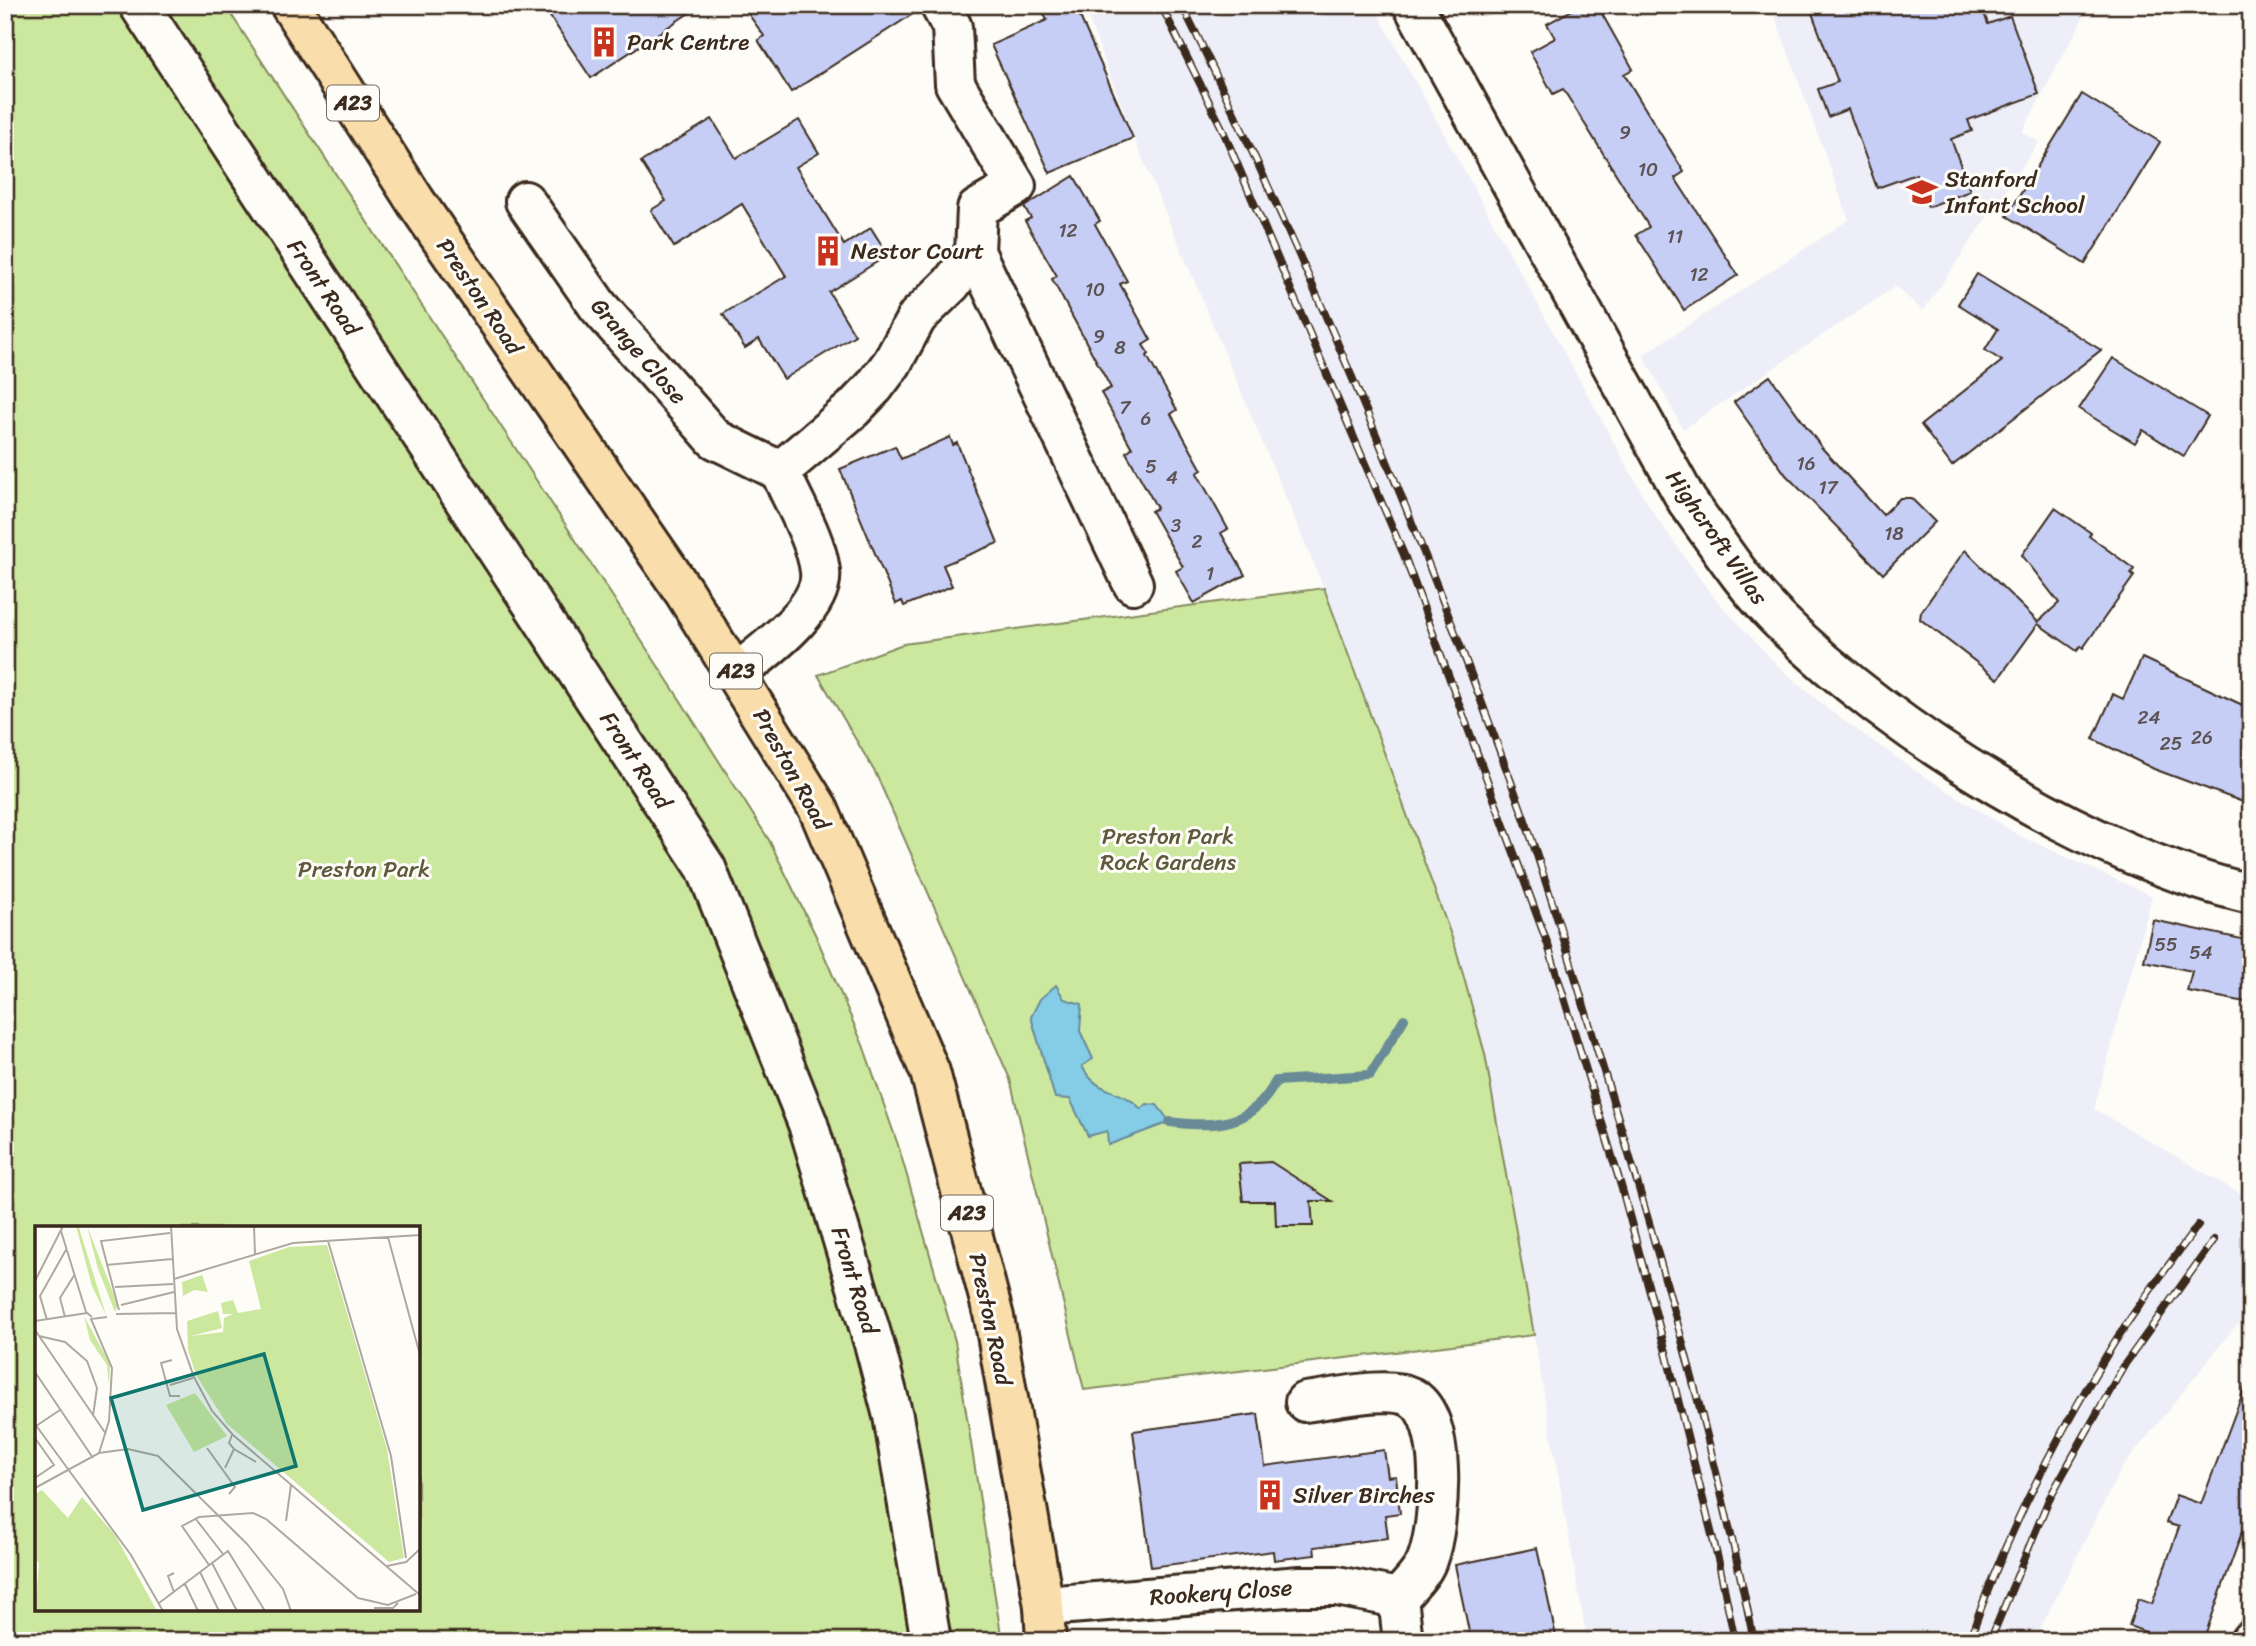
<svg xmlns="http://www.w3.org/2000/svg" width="2256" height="1646" font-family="Sriracha,sans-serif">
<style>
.built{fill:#edeef7}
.green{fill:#cce89f;stroke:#84895e;stroke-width:2;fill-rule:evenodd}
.water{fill:#85cce7;stroke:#678b97;stroke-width:2}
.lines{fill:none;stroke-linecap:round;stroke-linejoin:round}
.stream{stroke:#678b97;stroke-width:10}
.building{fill:#c7cef6;stroke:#3b2a1e;stroke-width:2}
.minor-casing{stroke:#3b2a1e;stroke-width:44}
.highway-casing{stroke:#3b2a1e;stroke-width:44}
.minor{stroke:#fdfcf7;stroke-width:38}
.highway{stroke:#f9deab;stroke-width:38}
.rail-casing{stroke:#3b2a1e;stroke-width:8}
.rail{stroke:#fdfcf7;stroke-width:5;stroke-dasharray:16;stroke-linecap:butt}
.labels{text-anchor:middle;stroke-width:6;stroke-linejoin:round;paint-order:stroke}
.number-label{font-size:19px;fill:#5e5354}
.shield{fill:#fdfcf7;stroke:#75695f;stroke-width:2}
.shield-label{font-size:21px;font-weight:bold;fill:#3b2a1e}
.poi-label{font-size:23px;fill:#3b2a1e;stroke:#fdfcf7;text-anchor:start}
.street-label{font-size:23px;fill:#3b2a1e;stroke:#fdfcf7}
.park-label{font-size:23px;fill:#5f5a3e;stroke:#fdfcf7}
.inset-road{fill:none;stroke:#afa8a0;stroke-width:2}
.view{fill:#0f766e;fill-opacity:0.15;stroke:#0f766e;stroke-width:3.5}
.inset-edge{fill:none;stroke:#3b2a1e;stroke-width:3.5}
</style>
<rect width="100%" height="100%" fill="#fdfcf7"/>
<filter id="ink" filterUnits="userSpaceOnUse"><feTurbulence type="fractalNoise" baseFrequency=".0143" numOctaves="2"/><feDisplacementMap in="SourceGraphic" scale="14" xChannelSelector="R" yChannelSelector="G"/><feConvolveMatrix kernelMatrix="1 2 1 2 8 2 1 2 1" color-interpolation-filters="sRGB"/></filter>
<g filter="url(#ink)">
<!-- built -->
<g class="built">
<path d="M1083,5H1373L1650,508L1710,593L1780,668L1830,711L1914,770L2020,836L2152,896L2094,1109L2251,1200V1313L2234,1328L2121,1469L2034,1641H1587L1485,1054L1456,949L1324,588L1137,145Z"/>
<path d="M1771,5H2090L2022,132L2039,142L1923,311L1896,286L1683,429L1643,355L1849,220Z"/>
</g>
<!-- green -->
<g class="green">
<path d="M5,5H225L679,698L769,840L815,934L863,1045L898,1145L955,1341L1002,1641H5ZM37,1228H418V1609H37Z"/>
<path d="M1324,588L1456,949L1485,1054L1534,1335L1084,1390L1010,1079L876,774L818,675L903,644Z"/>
</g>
<!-- water -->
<path class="water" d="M1056,985L1064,999L1082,1004L1080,1031L1093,1059L1082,1066C1097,1096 1122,1087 1141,1109L1147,1104L1157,1105L1170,1122L1108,1145L1107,1131L1088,1136L1070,1099L1055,1098L1031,1017L1040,999Z"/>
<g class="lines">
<!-- stream -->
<path class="stream" d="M1170,1122C1215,1128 1253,1126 1276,1081L1370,1075L1404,1019"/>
</g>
<!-- building -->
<g class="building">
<path d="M564,5H701L591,78L549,15Z"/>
<path d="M742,5H918L919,10L791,92L758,40L764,36Z"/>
<path d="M1064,5H1075L1133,138L1050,173L991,45L1047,20L1044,14Z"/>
<path d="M1581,5H1597L1633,69L1624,74L1684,172L1675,178L1738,275L1684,310L1636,235L1649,227L1563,89L1553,94L1530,52L1555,38L1547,24Z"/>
<path d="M1834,5H1981L1988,24L2010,16L2039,94L1968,120L1972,131L1951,139L1970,191L1928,207L1916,174L1877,188L1848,109L1828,117L1818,89L1838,82L1812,13Z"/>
<path d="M2082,94L2160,142L2085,264L2007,216Z"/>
<path d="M712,119L736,158L799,120L819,153L796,167L844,245L871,228L888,255L829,292L855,335L784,379L759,339L745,348L723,314L786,276L742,204L674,247L651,210L666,201L641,162Z"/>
<path d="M1074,176L1100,221L1095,224L1127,281L1120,284L1151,340L1143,345L1149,354L1147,356L1177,410L1171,414L1202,470L1197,473L1228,529L1221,533L1245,575L1194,603L1176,571L1183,567L1151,511L1157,508L1126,452L1132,448L1101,393L1111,388L1052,279L1057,276L1025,221L1031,218L1024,207Z"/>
<path d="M1977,274L2101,350L1952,466L1921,425L2002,361L1985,350L1998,329L1958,304Z"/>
<path d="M2113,358L2208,416L2184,456L2143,430L2135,443L2079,409Z"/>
<path d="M1770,376L1822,448L1883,515L1900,498H1911L1935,522L1883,574L1786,475L1734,402Z"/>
<path d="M950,437L953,445L957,443L998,543L943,565L952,586L904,606L902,601L896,604L840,469L895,446L901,459Z"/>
<path d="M2055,508L2091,533L2089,536L2134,569L2131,574L2134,576L2083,648L2081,646L2077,651L2038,624L1998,679L1920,619L1921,612L1965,550L2038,622L2059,603L2022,555Z"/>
<path d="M2142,658L2251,709V805L2154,769L2093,739L2113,694L2123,699Z"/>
<path d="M2153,920L2251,941V1003L2187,991L2192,971L2144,961Z"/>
<path d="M1271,1162L1332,1201H1311L1313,1226H1276L1275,1201H1243L1239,1164Z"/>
<path d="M2248,1379L2251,1507L2203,1641H2149L2151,1634L2129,1626L2138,1599L2152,1604L2179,1527L2166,1523L2176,1495L2201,1504Z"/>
<path d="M1258,1414L1265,1466L1384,1450L1388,1477L1396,1476L1400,1513L1385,1515L1388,1538L1314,1547L1315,1555L1274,1560L1273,1551L1151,1567L1133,1431Z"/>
<path d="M1537,1548L1557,1641H1471L1455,1565Z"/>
</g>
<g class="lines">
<!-- minor casing -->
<g class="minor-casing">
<g id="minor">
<path d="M139,5L706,868L808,1124L875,1347L893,1416L931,1641"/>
<path d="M940,5L952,27L955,84L1016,186L977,209L975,252L1133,584"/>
<path d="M1413,5L1687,501C1716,541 1743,584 1778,619C1891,733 2093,858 2251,894"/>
<path d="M525,201L598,306L715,439L780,471C793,502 816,538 820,571C825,608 763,652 737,673"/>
<path d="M780,471L853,409L874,387L892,363L917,317L951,284L975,252"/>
<path d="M1305,1402C1332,1399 1388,1385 1411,1397C1449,1417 1440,1525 1427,1560C1422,1574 1408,1587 1398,1598L1403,1641"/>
<path d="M1044,1606L1300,1586H1337L1398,1598"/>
<path d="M2250,1641L2251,1640"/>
</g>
</g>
<!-- highway casing -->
<g class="highway-casing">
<path id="highway" d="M290,5L416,202L684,592L818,808L930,1072L994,1317L1044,1606L1046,1641"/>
</g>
<!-- minor -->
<use href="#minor" class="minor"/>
<!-- highway -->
<use href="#highway" class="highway"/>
<!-- rail casing -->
<g class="rail-casing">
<g id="rail">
<path d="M1161,5L1221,126L1404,555L1548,945L1622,1189L1666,1352L1719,1563L1735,1641"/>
<path d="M1182,5C1311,266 1422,536 1521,809C1553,897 1577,986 1605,1075C1662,1262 1715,1449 1754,1641"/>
<path d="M1969,1641C2005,1537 2056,1436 2114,1343C2140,1302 2170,1264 2198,1225"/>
<path d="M1990,1641L2049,1499L2083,1438L2125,1364L2214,1240"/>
</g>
</g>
<!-- rail -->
<use href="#rail" class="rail"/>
</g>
</g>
<!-- icons -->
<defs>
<g id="building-bare" transform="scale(2.415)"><path d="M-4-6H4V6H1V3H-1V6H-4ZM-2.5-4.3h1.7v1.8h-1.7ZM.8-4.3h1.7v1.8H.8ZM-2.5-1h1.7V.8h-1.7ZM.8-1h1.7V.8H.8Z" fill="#c8321e" stroke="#fdfcf7" stroke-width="2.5" paint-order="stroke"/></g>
<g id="school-bare" transform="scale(2.415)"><path d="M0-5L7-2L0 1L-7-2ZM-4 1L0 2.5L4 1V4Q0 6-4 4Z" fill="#c8321e" stroke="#fdfcf7" stroke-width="2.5" paint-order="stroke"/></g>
</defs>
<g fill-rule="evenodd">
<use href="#building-bare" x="604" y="42"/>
<use href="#school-bare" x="1922" y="192"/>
<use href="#building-bare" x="828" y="251"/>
<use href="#building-bare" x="1270" y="1495"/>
</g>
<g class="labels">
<!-- number labels -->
<g class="number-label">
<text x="1625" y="139">9</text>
<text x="1648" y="176">10</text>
<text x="1068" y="237">12</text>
<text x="1675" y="243">11</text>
<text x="1699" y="281">12</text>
<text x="1095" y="296">10</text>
<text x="1099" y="343">9</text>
<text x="1120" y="354">8</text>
<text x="1125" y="414">7</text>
<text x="1146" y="425">6</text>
<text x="1806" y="470">16</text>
<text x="1151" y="473">5</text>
<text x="1172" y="484">4</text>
<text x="1828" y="494">17</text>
<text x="1176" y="532">3</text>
<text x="1894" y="540">18</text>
<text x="1197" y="548">2</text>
<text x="1210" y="580">1</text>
<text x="2149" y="724">24</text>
<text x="2202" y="744">26</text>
<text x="2171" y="750">25</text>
<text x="2166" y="951">55</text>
<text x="2201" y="959">54</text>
</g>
<!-- shield labels -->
<g class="shield">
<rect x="327" y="85.5" width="52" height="35" rx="5"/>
<rect x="710" y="653.5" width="52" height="35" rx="5"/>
<rect x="941" y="1195.5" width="52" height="35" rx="5"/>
</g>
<g class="shield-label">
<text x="353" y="110">A23</text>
<text x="736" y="678">A23</text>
<text x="967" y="1220">A23</text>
</g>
<!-- poi labels -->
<g class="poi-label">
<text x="627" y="50">Park Centre</text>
<text x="1945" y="187">Stanford<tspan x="1945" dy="26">Infant School</tspan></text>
<text x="851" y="259">Nestor Court</text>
<text x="1293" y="1503">Silver Birches</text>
</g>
<!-- street labels -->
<g class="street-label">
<text transform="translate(324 287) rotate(56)" y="8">Front Road</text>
<text transform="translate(480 296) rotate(56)" y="8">Preston Road</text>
<text transform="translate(639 351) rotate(49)" y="8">Grange Close</text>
<text transform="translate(1717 537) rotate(55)" y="8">Highcroft Villas</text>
<text transform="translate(636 760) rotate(57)" y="8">Front Road</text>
<text transform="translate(792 769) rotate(61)" y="8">Preston Road</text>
<text transform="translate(855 1280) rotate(73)" y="8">Front Road</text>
<text transform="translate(991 1319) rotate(78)" y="8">Preston Road</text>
<text transform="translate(1221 1592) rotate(-4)" y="8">Rookery Close</text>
</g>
<!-- park labels -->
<g class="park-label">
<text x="1168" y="844">Preston Park<tspan x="1168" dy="26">Rock Gardens</tspan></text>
<text x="364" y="877">Preston Park</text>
</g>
</g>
<!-- overview -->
<g transform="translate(35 1226)">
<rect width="385" height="385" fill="#fdfcf7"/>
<path d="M41,0L44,2L71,89L57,60ZM52,0L83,79L80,86L63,43ZM292,19L352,223L369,332L354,336L192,198L161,149L153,124L152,95L183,85L187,102L156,110L188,106L189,92L198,88H188L186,77L198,74L203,87L226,83L214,35L254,21ZM167,49L173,66L159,64L148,70L147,56ZM49,90L75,138L74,160L72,139L55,114ZM160,167L192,210L159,226L131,179ZM7,264L33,292L47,271L80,309L122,385H0L4,337L0,333V268Z" fill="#cce89f"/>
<path class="inset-road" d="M136,0L142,103L159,151L177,185L198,209L385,369M219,0L220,29M26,5L51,86L57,91M353,11L385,129M293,15L356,230L371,332M71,39L137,33M139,53L258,17L385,9M0,55L28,0M80,61L138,58M86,79L139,66M84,84L66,15L135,7M81,88L141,87M30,91L25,72L40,48M12,94L5,70L32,22M0,95L52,87M0,104L71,208M4,110L30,116L52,135L62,162L58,190M137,134L126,137L135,170H145M0,146L58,232M135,159L158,152M0,198L96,329L128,385M1,200L25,184M197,209L194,217L199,223L221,236M0,212L19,239L0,252M172,222L200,261L194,268M64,227L74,195L77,142L56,93L72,91M190,242L199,223M0,262L64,227L93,223L123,230L212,318L248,363L256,385M160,292L188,328M251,295L256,259M177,337L202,385M174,339L147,300L164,291L218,287L231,293L323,372L353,379L381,368M352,340L371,336L385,323M165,346L184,385M139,347L133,350L139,366M150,358L163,385M124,377L193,325L230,385M339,382H358L363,377"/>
<path class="view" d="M229,128L261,240L108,284L76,172Z"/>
<rect width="385" height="385" class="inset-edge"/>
</g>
<!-- margin -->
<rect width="2256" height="1646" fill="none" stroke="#fdfcf7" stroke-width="28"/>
<rect x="14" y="14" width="2228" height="1618" fill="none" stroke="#3b2a1e" stroke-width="2.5" filter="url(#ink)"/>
</svg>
